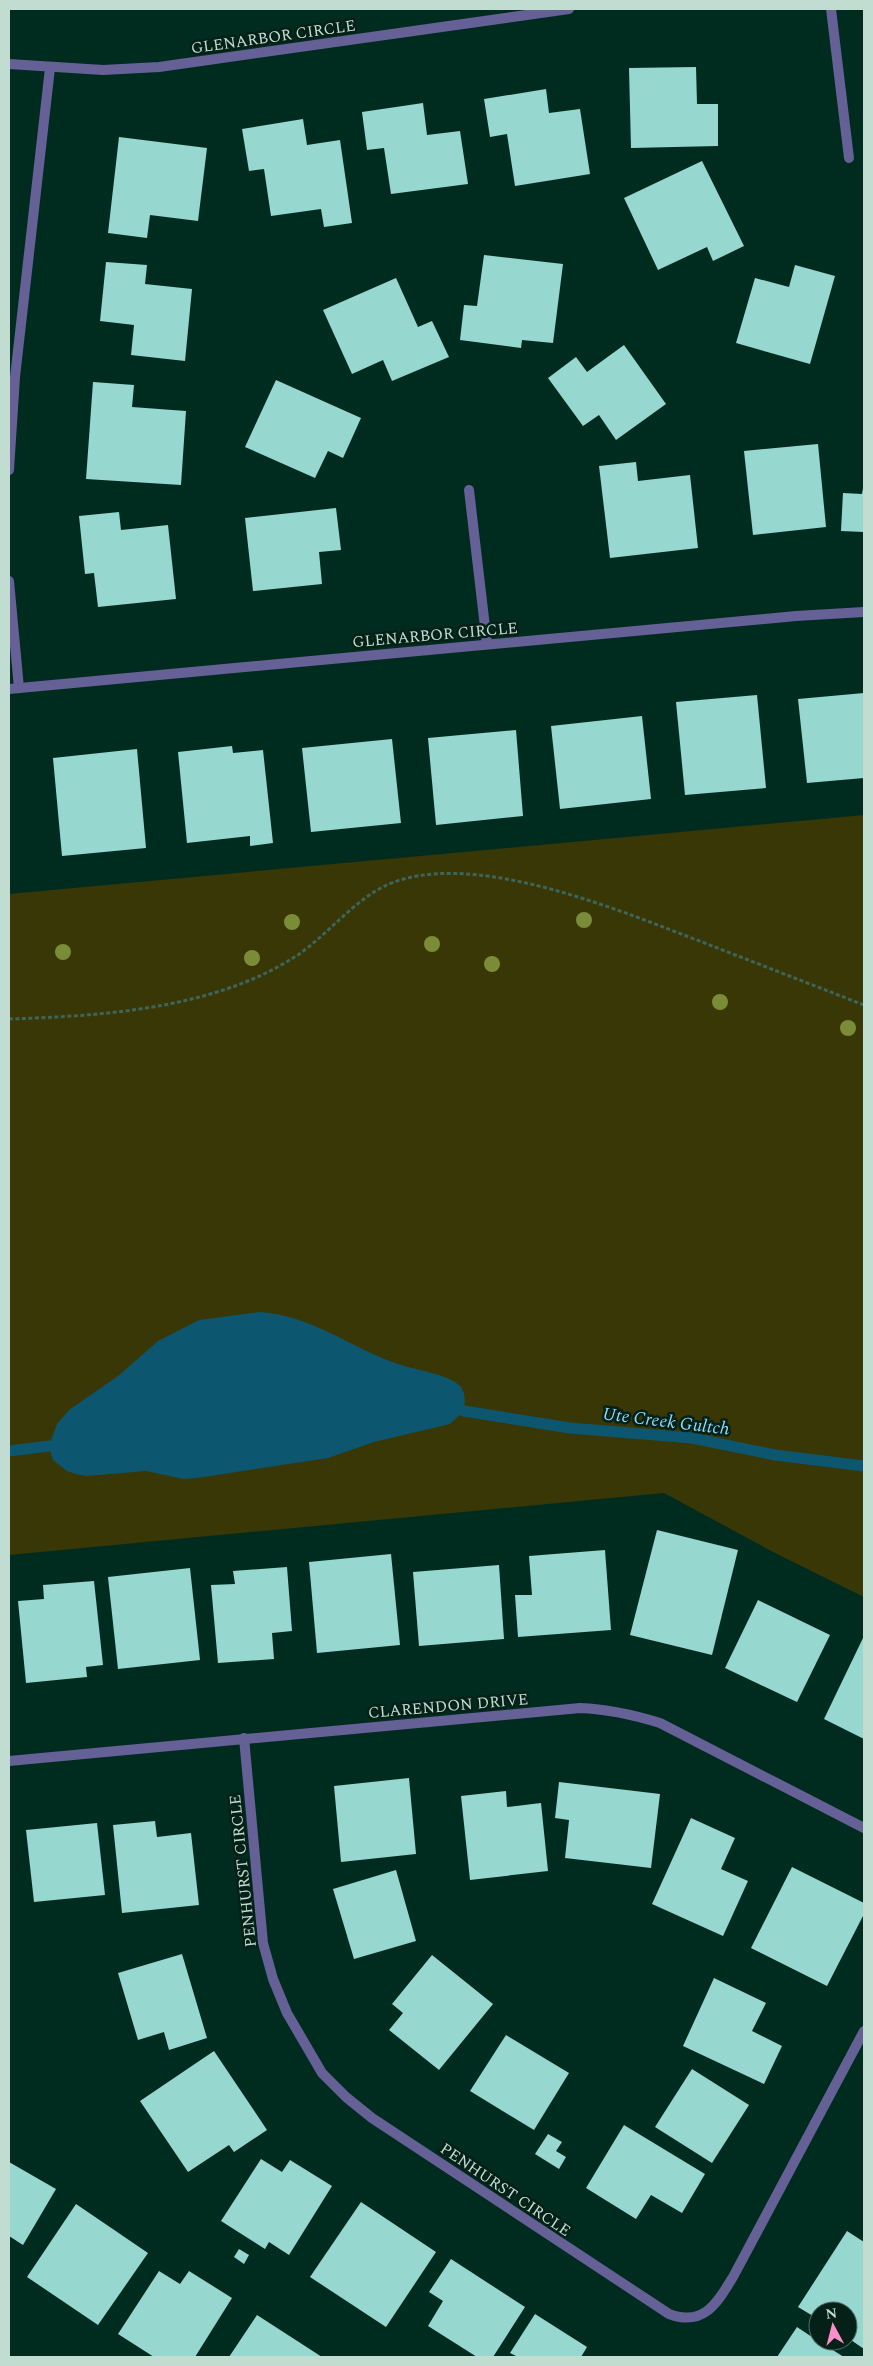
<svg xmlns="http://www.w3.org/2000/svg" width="873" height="2366" font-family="Spectral,serif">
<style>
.green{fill:#393705}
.water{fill:#0d566f}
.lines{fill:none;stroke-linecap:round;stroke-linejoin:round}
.stream{stroke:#0d566f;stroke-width:11}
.building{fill:#96d7d0}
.path{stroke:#3e6559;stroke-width:3;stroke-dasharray:4 2.5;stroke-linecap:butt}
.street{stroke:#656096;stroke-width:10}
.tree{fill:#7b8c38}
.labels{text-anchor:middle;stroke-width:5;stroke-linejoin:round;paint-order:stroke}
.street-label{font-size:16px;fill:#c1ddd1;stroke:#042017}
.water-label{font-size:18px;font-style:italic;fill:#88dbfe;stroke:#042017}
</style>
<rect width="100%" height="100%" fill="#002c1f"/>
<!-- green -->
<path class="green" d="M864,815V1597L777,1554L664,1493L9,1555V894Z"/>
<!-- water -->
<path class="water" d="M259,1312C309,1314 351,1348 398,1364C415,1370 448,1374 460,1386C466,1392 465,1403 464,1411L450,1424L374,1442L328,1458L197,1478L184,1479L146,1471L86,1476L76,1474L67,1471L53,1460L49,1446L57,1424L69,1410L118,1376L158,1341L199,1320Z"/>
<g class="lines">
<!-- stream -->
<g class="stream">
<path d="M464,1411L570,1428L692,1438L775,1455L864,1466"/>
<path d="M9,1451L49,1446"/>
</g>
</g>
<!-- building -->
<g class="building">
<path d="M696,67L697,104H718V146L631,148L629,68Z"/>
<path d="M546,89L549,113L580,109L590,174L515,186L507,134L490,137L484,99Z"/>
<path d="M423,103L427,135L460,131L468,184L391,194L384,148L367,150L362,112Z"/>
<path d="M303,119L307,145L340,140L352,223L324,227L321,209L271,216L264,169L249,171L242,129Z"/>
<path d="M119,137L207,148L198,221L150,215L147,238L108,233Z"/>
<path d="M702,161L744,246L713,261L707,247L658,270L624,198Z"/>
<path d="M484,255L563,264L553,343L522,340L521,348L460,340L464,305L477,306Z"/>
<path d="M106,262L147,265L145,284L192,289L185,361L131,355L134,325L100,321Z"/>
<path d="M795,265L835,276L810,364L736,343L755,278L789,287Z"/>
<path d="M396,278L418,327L432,321L449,357L392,381L383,360L352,374L323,310Z"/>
<path d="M624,345L666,404L616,440L599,415L583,426L548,378L576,357L587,372Z"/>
<path d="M276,380L361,418L343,458L328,451L315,478L245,447Z"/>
<path d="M93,382L134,385L132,407L186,411L181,485L86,479Z"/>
<path d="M818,444L826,527L753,535L744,451Z"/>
<path d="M636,462L638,481L690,475L698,548L610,558L599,466Z"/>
<path d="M863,488L864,532L841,531L843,493L862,494Z"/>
<path d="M336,508L341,550L319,552L322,584L253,591L245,518Z"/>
<path d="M119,512L121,530L168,525L176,599L98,607L94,573L85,574L79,516Z"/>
<path d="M864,693V778L807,783L798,699Z"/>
<path d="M757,695L766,788L685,795L676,702Z"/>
<path d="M642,716L651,799L560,809L551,726Z"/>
<path d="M516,730L523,816L436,825L428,738Z"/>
<path d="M392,739L401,823L311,832L302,748Z"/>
<path d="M232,746L233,753L263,750L273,843L250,846V836L187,843L178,752Z"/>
<path d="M137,749L146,848L62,856L53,758Z"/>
<path d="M657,1530L738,1550L712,1655L630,1635Z"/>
<path d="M605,1550L611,1630L518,1637L515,1595H532L529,1556Z"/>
<path d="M391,1554L400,1645L317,1653L309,1562Z"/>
<path d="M499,1565L504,1639L419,1646L413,1572Z"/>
<path d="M287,1567L292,1631L272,1633L274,1659L218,1663L211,1585L235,1584L233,1571Z"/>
<path d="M190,1568L200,1660L118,1669L108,1577Z"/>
<path d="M94,1581L103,1665L86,1667L87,1677L26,1683L18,1601L44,1599L43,1585Z"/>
<path d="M758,1600L830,1635L797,1702L725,1668Z"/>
<path d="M863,1638L864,1639V1739L824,1719Z"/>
<path d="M409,1778L416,1854L341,1862L334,1786Z"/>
<path d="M559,1782L660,1794L651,1868L565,1858L569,1820L555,1818Z"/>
<path d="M506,1791L507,1807L541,1803L548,1871L470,1880L461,1796Z"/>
<path d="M691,1818L735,1838L721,1869L748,1881L723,1936L652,1904Z"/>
<path d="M155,1821L157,1837L191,1833L199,1905L122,1913L113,1825Z"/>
<path d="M97,1823L105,1895L34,1902L26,1830Z"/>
<path d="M792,1867L864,1903V1914L827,1986L751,1948Z"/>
<path d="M396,1870L416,1941L354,1959L333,1889Z"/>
<path d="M182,1954L207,2038L169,2050L164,2032L138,2040L118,1973Z"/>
<path d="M432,1955L493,2004L439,2070L389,2030L403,2013L392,2004Z"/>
<path d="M714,1978L766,2003L752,2031L782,2046L764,2084L683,2046Z"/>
<path d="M506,2035L569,2073L534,2130L470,2091Z"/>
<path d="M214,2051L267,2130L234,2152L229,2145L188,2172L140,2101Z"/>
<path d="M692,2069L749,2105L712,2163L655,2127Z"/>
<path d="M624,2125L705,2174L682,2213L651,2195L636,2219L586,2188Z"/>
<path d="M548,2134L562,2142L556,2151L566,2157L559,2169L535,2154Z"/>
<path d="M261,2159L282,2172L290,2160L332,2186L289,2255L269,2242L265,2249L221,2221Z"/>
<path d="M9,2162L56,2189L23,2245L9,2236Z"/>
<path d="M361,2202L436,2252L386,2327L310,2277Z"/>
<path d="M76,2204L148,2253L98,2325L27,2277Z"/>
<path d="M847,2231L864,2242V2349L848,2338V2311H818V2319L798,2307Z"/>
<path d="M239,2249L249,2255L244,2264L234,2257Z"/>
<path d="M451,2259L525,2307L493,2357H477L428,2326L443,2301L429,2292Z"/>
<path d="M159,2271L180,2284L189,2271L232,2298L195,2357H154L118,2334Z"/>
<path d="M535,2314L587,2347L581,2357H518L510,2353Z"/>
<path d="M257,2315L322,2357H229Z"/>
<path d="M797,2327L818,2341L844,2357H777Z"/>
</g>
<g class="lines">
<!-- path -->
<path class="path" d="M9,1019C102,1016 212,1009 293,958C330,935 357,893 400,880C486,854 621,911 702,942C756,963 810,984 864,1005"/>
<!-- street -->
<g class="street">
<path d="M831,9L849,158"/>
<path d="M9,64L103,70L159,67L569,9"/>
<path d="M9,470L15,377L50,68"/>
<path d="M469,490L487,644"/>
<path d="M9,581L19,688"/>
<path d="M9,689L796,616L864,612"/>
<path d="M244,1738L263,1943L273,1979L287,2013L322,2073L346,2097L372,2118L669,2314C704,2327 717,2303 733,2277L864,2031"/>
<path d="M9,1761L580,1708C608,1709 634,1715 660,1723L864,1828"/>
</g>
</g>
<!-- trees -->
<g class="tree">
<circle cx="584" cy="920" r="8"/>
<circle cx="292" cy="922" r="8"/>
<circle cx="432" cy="944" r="8"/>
<circle cx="63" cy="952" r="8"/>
<circle cx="252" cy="958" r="8"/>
<circle cx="492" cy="964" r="8"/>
<circle cx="720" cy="1002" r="8"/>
<circle cx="848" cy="1028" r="8"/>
</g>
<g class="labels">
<!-- street labels -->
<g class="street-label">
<text transform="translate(273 36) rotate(-8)" y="6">GLENARBOR CIRCLE</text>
<text transform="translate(435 634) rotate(-5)" y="6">GLENARBOR CIRCLE</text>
<text transform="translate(448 1705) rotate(-5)" y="6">CLARENDON DRIVE</text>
<text transform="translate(242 1871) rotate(-96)" y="6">PENHURST CIRCLE</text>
<text transform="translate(506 2189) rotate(34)" y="6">PENHURST CIRCLE</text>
</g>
<!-- water labels -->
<g class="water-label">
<text transform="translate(666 1421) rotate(7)" y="6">Ute Creek Gultch</text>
</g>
</g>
<!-- border -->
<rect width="873" height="2366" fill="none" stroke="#c1ddd1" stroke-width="20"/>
<!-- north arrow -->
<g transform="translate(833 2326) rotate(353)"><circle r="24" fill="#042017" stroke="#506c61"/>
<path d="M0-4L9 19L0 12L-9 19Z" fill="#f98fc9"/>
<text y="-8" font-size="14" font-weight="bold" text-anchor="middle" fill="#c1ddd1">N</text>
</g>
</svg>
